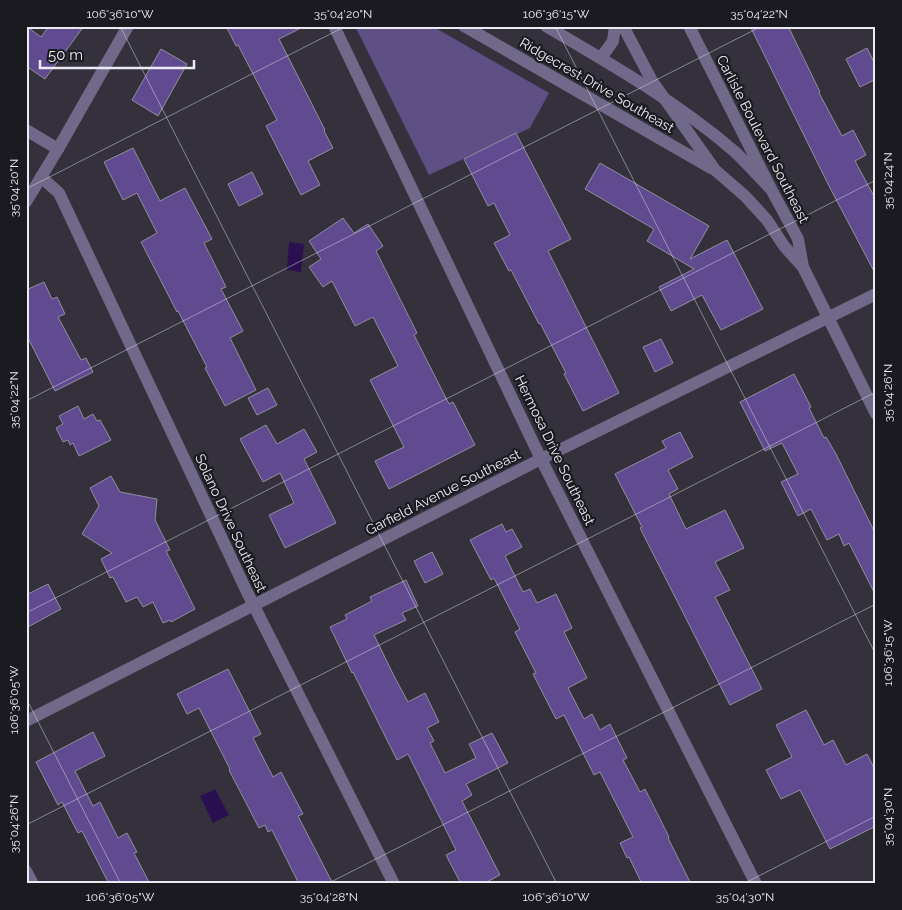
<svg xmlns="http://www.w3.org/2000/svg" width="902" height="910" font-family="Raleway,sans-serif">
<style>
.green{fill:#5e4f84}
.water{fill:#2a1051}
.building{fill:#604b90;stroke:#918e9c}
.lines{fill:none;stroke-linecap:round;stroke-linejoin:round}
.minor{stroke:#716989;stroke-width:12}
.tertiary{stroke:#716989;stroke-width:12}
.ticks{fill:none;stroke:#eceaf2;stroke-width:1;stroke-opacity:0.45}
.labels{text-anchor:middle;stroke-width:4.5;stroke-linejoin:round;paint-order:stroke}
.street-label{font-size:14px;fill:#eceaf2;stroke:#1b1a20}
.neatline{fill:none;stroke:#eceaf2;stroke-width:2}
.ticks-label{font-size:12px;text-anchor:middle;fill:#eceaf2}
</style>
<rect width="100%" height="100%" fill="#34313d"/>
<!-- green -->
<path class="green" d="M355,26H432L549,93L530,128L429,175Z"/>
<!-- water -->
<g class="water">
<path d="M289,242L304,244L301,272L287,270Z"/>
<path d="M215,789L229,815L213,823L200,796Z"/>
</g>
<!-- building -->
<g class="building">
<path d="M26,26L41,37L49,26H84L45,79L26,66Z"/>
<path d="M226,26H305L279,39L325,130L324,131L333,148L308,161L320,185L301,195L266,126L277,120L238,45L236,46Z"/>
<path d="M750,26H788L820,92L819,93L842,136L853,130L866,155L855,161L876,200V275L829,186Z"/>
<path d="M867,48L876,66V79L860,87L846,59Z"/>
<path d="M161,49L187,64L158,116L132,100Z"/>
<path d="M516,133L571,239L548,251L619,393L583,411L564,374L566,373L540,323L539,324L511,270L509,271L494,243L510,235L494,203L488,206L464,159Z"/>
<path d="M133,148L160,201L185,188L212,239L204,243L226,287L221,289L243,331L230,338L256,390L225,406L205,368L207,367L178,311L177,312L141,242L157,233L137,193L123,200L104,162Z"/>
<path d="M600,163L709,226L690,259L727,240L763,309L721,330L702,295L671,311L659,287L694,269L647,241L654,229L585,189Z"/>
<path d="M252,172L263,194L239,206L228,184Z"/>
<path d="M343,218L354,233L368,224L383,246L376,251L417,333L414,335L449,404L453,402L475,445L389,489L375,461L404,447L370,380L398,366L373,317L355,326L332,281L323,287L309,267L321,259L309,241Z"/>
<path d="M44,282L52,299L57,297L65,314L58,317L81,360L86,358L93,372L55,391L26,334V290Z"/>
<path d="M661,339L673,363L655,372L643,347Z"/>
<path d="M794,374L811,407L809,408L824,438L826,437L836,454L876,535V596L849,543L844,546L839,534L827,540L811,509L798,516L781,482L798,474L782,443L765,451L740,402Z"/>
<path d="M268,388L277,405L257,415L248,398Z"/>
<path d="M78,406L84,419L93,414L97,421L100,420L111,440L79,456L73,443L70,445L68,440L63,442L56,428L63,424L59,416Z"/>
<path d="M266,425L277,444L304,429L317,452L304,459L336,523L285,548L269,515L294,503L280,473L263,482L240,439Z"/>
<path d="M680,432L693,457L668,470L678,489L669,494L686,529L725,510L744,548L715,562L730,590L715,597L762,689L730,705L640,528L642,527L615,474L666,448L662,441Z"/>
<path d="M111,476L120,492L157,499L155,520L170,550L166,551L195,609L171,622L170,620L163,623L153,602L143,607L137,597L126,602L113,577L110,578L101,559L112,553L82,534L99,506L90,488Z"/>
<path d="M502,524L506,532L512,529L522,547L505,556L523,592L530,589L537,603L556,594L572,628L564,632L587,678L568,688L584,719L592,714L600,730L610,724L627,758L623,760L640,792L645,789L669,837L668,838L691,884H642L629,857L627,858L620,843L633,837L600,772L594,775L564,715L556,719L533,674L536,673L515,632L520,629L494,578L491,580L470,540Z"/>
<path d="M432,552L443,574L425,583L414,561Z"/>
<path d="M406,580L418,606L402,613L406,620L374,635L394,676L408,702L425,693L439,722L427,728L434,741L430,743L445,773L476,758L469,744L492,733L508,763L466,784L472,795L462,801L500,875L483,884H461L446,855L456,850L408,754L397,760L353,672L352,673L330,627L347,619L345,615L372,601L370,597Z"/>
<path d="M48,584L61,609L26,628V595Z"/>
<path d="M228,669L261,734L253,738L273,777L281,772L303,814L298,816L333,884H299L272,830L268,832L265,825L259,828L229,770L230,769L199,708L187,714L177,694Z"/>
<path d="M806,710L824,745L833,740L846,765L867,754L876,772V826L830,849L800,790L781,799L766,770L792,757L776,725Z"/>
<path d="M93,732L105,756L75,771L93,806L100,802L118,838L127,833L137,852L134,853L150,884H109L82,831L78,833L62,802L58,805L36,762Z"/>
</g>
<g class="lines">
<!-- minor -->
<g class="minor">
<path d="M334,26L541,459L756,884"/>
<path d="M26,130L58,149"/>
<path d="M41,177L59,193L247,592L394,884"/>
<path d="M26,202L58,149L128,26"/>
<path d="M26,721L541,459L876,294"/>
<path d="M26,871L33,884"/>
</g>
<!-- tertiary -->
<g class="tertiary">
<path d="M464,26L711,168"/>
<path d="M546,26C611,64 677,102 734,151C747,163 759,177 771,189"/>
<path d="M623,26L652,81L715,170L745,196L767,220L784,246L803,267L876,414"/>
<path d="M689,26L771,189L798,239L803,267"/>
<path d="M601,58L613,41L615,26"/>
</g>
</g>
<!-- ticks -->
<path class="ticks" d="M120,26L557,884M555,26L876,655M26,189L346,26M26,401L762,26M26,613L876,180M26,698L121,884M26,825L876,392M327,884L876,604M743,884L876,816"/>
<g class="labels">
<!-- street labels -->
<g class="street-label">
<text transform="translate(597 85) rotate(30)" y="5">Ridgecrest Drive Southeast</text>
<text transform="translate(763 139) rotate(63)" y="5">Carlisle Boulevard Southeast</text>
<text transform="translate(555 450) rotate(64)" y="5">Hermosa Drive Southeast</text>
<text transform="translate(443 492) rotate(-27)" y="5">Garfield Avenue Southeast</text>
<text transform="translate(231 523) rotate(65)" y="5">Solano Drive Southeast</text>
</g>
</g>
<!-- border -->
<rect width="902" height="910" fill="none" stroke="#1b1a20" stroke-width="55"/>
<!-- scale -->
<path d="M40 60v8h154v-8" fill="none" stroke="#eceaf2" stroke-width="2.5"/>
<text x="48" y="60" font-size="15" fill="#eceaf2" stroke="#1b1a20" stroke-width="4" paint-order="stroke">50 m</text>
<rect x="28" y="28" width="846" height="854" class="neatline"/>
<g class="ticks-label">
<text x="120" y="18">106°36'10"W</text>
<text x="343" y="18">35°04'20"N</text>
<text x="556" y="18">106°36'15"W</text>
<text x="759" y="18">35°04'22"N</text>
<text transform="translate(888 181) rotate(-90)" y="4">35°04'24"N</text>
<text transform="translate(14 188) rotate(-90)" y="4">35°04'20"N</text>
<text transform="translate(888 393) rotate(-90)" y="4">35°04'26"N</text>
<text transform="translate(14 400) rotate(-90)" y="4">35°04'22"N</text>
<text transform="translate(888 653) rotate(-90)" y="4">106°36'15"W</text>
<text transform="translate(14 700) rotate(-90)" y="4">106°36'05"W</text>
<text transform="translate(888 817) rotate(-90)" y="4">35°04'30"N</text>
<text transform="translate(14 824) rotate(-90)" y="4">35°04'26"N</text>
<text x="120" y="901">106°36'05"W</text>
<text x="329" y="901">35°04'28"N</text>
<text x="556" y="901">106°36'10"W</text>
<text x="745" y="901">35°04'30"N</text>
</g>
</svg>
